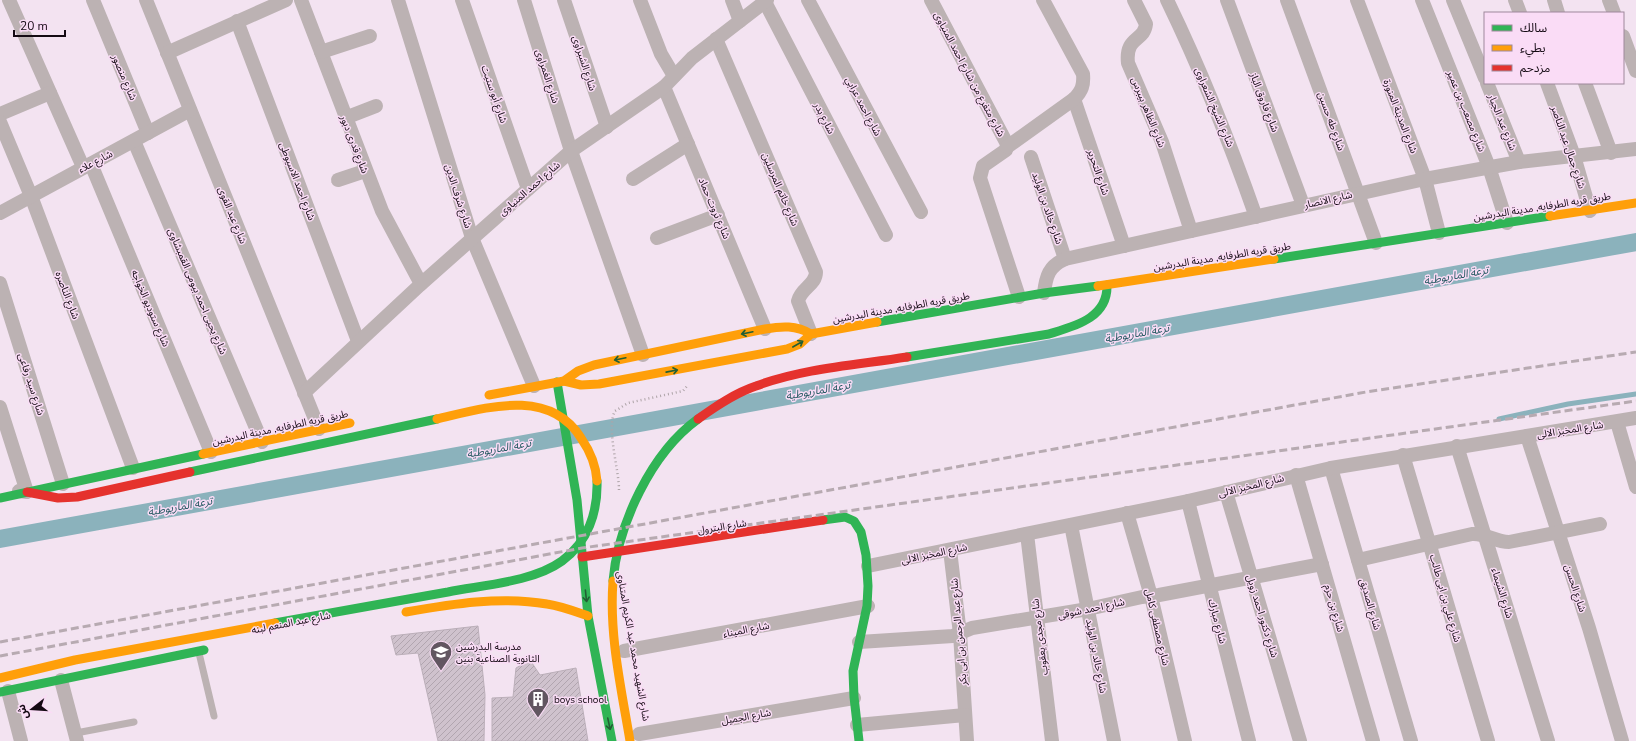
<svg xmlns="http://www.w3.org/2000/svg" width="1636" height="741" font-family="'Nunito Sans','Noto Sans Arabic',sans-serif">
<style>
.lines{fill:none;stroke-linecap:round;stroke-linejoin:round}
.stream{stroke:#8bb2bc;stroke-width:5}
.canal{stroke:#8bb2bc;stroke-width:18}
.building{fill:url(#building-hatch);stroke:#bbafb9}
.path{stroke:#aea4a8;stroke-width:2.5;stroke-dasharray:1 3;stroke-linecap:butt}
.lane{stroke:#bcb2b3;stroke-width:7}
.street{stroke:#bcb2b3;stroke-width:14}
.fast{stroke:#30b455;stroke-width:9}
.slow{stroke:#ff9f0a;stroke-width:9}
.jam{stroke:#e5322d;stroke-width:9}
.rail{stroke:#b7aab1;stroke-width:3;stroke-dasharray:8 4;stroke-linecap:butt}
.oneway{stroke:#225f34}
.labels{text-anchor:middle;stroke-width:3;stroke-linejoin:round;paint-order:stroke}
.street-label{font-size:10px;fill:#140a13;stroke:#fadcf6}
.poi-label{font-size:10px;fill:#140a13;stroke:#fadcf6;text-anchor:start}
.water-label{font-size:11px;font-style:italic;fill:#245961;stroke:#fadcf6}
</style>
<defs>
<pattern id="building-hatch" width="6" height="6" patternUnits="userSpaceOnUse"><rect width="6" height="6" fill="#cfc2cd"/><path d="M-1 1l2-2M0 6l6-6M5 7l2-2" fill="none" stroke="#b1a5af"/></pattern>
</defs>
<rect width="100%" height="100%" fill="#f3e3f1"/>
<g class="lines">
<!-- stream -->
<path class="stream" d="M1499,419L1568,404L1636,394"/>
<!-- canal -->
<path class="canal" d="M0,539L1636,242"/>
</g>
<!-- building -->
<g class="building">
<path d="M478,626L485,695L484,741H438L418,653L396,655L391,636Z"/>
<path d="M530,660L540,675L576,668L588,741H492V698L513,697L516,668Z"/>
</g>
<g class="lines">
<!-- path -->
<path class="path" d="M619,490C619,469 606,428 615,411L628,403L683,391L687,386"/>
<!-- lane -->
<g class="lane">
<path d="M199,653L214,716"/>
<path d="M76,733L134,722"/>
</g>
<!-- street -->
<g class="street">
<path d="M9,0L83,167"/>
<path d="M93,0L148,133"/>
<path d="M146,0L319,429"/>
<path d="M301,0L382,211L421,284"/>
<path d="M398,0L472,238L534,386"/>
<path d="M462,0L528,189"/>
<path d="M524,0L571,151L643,355"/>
<path d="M564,0L607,127"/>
<path d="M640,0L661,54L674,76"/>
<path d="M732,0L740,21"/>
<path d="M808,0L921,212"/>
<path d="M931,0L1007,144L1006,150L983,166L980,178L1019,297"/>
<path d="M1134,0L1146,24C1144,42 1125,36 1128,63L1162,142L1191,231"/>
<path d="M1167,0C1201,70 1230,143 1256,217"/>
<path d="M1227,0L1303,205"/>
<path d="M1287,0L1376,243"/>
<path d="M1357,0L1425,179L1439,233"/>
<path d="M1422,0L1489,167L1507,223"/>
<path d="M1453,0L1485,78"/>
<path d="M1515,0L1520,13"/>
<path d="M1554,0L1558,13"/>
<path d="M1609,0L1614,13"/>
<path d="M765,2L886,235"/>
<path d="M237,21L358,341"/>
<path d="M1623,36L1636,71"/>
<path d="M716,39L816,272C816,285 801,288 798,301L811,334"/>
<path d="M321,52L370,36"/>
<path d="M167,53L286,0"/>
<path d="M1487,83L1519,162"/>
<path d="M1547,83L1574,156L1590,211"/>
<path d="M1585,83L1611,153"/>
<path d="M664,87L765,329"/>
<path d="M1074,99L1124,246"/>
<path d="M0,114L50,93"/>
<path d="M345,118L376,106"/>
<path d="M0,122L31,196L133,468"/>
<path d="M134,141L262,442"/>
<path d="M1007,147L1074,99C1082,91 1084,85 1083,74L1043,0"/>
<path d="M1031,157L1065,259"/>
<path d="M91,164L211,452"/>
<path d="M633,179L688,144"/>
<path d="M338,180L365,171"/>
<path d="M0,213L190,110"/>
<path d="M657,238L718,215"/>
<path d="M0,283L63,484"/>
<path d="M1044,293C1046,276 1049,266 1065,259L1425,179L1519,162L1636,149"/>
<path d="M304,393L421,284L571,151L664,87L692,58L767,0"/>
<path d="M0,407L27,492L19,491"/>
<path d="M1617,422L1636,487"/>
<path d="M1527,436L1589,628L1622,741"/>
<path d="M1457,446L1548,741"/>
<path d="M1403,455L1488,741"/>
<path d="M1331,468L1411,741"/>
<path d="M1296,475L1373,741"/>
<path d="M1226,492L1300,741"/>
<path d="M1188,501L1249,741"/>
<path d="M1127,513L1151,596L1185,741"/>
<path d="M1071,525L1114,741"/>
<path d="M1027,534L1052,741"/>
<path d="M950,550L960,634L967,741"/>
<path d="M1358,560L1472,534C1486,533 1495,542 1509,542L1600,524"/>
<path d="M868,566L1188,501L1331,468L1636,418"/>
<path d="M859,642L953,636L972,628L1088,609L1142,597L1159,595L1322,564"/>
<path d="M624,651L868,606"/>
<path d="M61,680L77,741"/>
<path d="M8,691L21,741"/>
<path d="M857,725L965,715"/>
<path d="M639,734L854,698"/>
</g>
<!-- fast -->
<g class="fast">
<path d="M1274,259L1550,216"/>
<path d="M877,322L1044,293L1098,286"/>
<path d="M907,357L1049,334C1075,326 1108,318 1107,285"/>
<path d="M557,382L577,500L588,616L612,741"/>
<path d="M190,472L437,419"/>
<path d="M0,498L203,454"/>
<path d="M823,520L845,517L854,521L861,532L866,555L868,586L867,606L853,671L854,697L859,741"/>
<path d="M613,581C618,524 651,453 698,419"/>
<path d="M275,623C332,613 390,602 448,592C483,585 533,582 562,561C588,542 598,512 597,481"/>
<path d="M0,692L204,650"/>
</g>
<!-- slow -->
<g class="slow">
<path d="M1550,216L1636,203"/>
<path d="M1098,286L1274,259"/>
<path d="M564,381L581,385L599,384L787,349L800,344L811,334L877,322"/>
<path d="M489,395L564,381L578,371L594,365L765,329C782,326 796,325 811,334"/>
<path d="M437,419C485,408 549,387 581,438C590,451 596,465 597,481"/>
<path d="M203,454L350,423"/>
<path d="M613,581C609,635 621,687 630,741"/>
<path d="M406,612C452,604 500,596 547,604C561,606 574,611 588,616"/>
<path d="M0,678L75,660L275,623"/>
</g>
<!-- jam -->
<g class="jam">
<path d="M698,419C716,406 735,393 756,386C804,368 857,365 907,357"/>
<path d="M27,492L58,498L77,497L190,472"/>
<path d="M582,557L823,520"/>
</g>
<!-- rail -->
<g class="rail">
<path d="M0,642L1366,392L1636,352"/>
<path d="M0,656L582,548L1636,401"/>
</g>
</g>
<!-- one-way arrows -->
<defs><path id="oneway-shaft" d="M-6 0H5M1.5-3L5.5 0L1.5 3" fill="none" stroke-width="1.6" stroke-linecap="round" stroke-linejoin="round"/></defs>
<g class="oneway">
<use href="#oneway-shaft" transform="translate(747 333) rotate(168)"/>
<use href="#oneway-shaft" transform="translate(798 344) rotate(-30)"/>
<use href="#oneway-shaft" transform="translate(620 359) rotate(168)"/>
<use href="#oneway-shaft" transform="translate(672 371) rotate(-11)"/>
<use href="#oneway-shaft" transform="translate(586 596) rotate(84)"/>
<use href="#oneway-shaft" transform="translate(609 724) rotate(78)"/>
</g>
<!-- icons -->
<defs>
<g id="school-pin" transform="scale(1.15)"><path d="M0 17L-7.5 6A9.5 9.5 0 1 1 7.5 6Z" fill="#625661" stroke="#fadcf6"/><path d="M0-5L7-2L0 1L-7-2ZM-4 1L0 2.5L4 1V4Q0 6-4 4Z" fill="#fff"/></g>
<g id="building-pin" transform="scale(1.15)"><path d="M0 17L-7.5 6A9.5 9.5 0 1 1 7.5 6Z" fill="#625661" stroke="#fadcf6"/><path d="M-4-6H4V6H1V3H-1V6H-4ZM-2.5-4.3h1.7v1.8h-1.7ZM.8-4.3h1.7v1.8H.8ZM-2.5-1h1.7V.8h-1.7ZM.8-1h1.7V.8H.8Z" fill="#fff"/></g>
</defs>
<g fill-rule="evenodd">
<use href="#school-pin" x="441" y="652"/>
<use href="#building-pin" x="538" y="699"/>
</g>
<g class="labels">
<!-- street labels -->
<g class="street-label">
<text transform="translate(585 63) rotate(72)" y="4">شارع الشبراوى</text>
<text transform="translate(970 74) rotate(62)" y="4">شارع متفرع من شارع احمد المنياوى</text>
<text transform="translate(548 76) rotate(72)" y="4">شارع الغمراوى</text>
<text transform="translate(125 77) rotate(67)" y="4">شارع منصور</text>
<text transform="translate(495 94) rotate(71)" y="4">شارع أبو ستيت</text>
<text transform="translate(1265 102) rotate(69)" y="4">شارع فاروق الباز</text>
<text transform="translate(864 106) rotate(62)" y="4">شارع احمد عرابي</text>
<text transform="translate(1215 107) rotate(67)" y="4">شارع الشيخ الشعراوى</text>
<text transform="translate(1467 111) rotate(68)" y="4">شارع مصعب بن عمير</text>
<text transform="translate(1149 112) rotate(68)" y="4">شارع الظاهر بيبرس</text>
<text transform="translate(1401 116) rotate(69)" y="4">شارع المدينة المنورة</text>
<text transform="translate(825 118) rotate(63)" y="4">شارع بدر</text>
<text transform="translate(1332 121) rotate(70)" y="4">شارع طه حسين</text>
<text transform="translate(1503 122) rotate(68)" y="4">شارع عبد الجبار</text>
<text transform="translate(355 144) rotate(69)" y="4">شارع قدرى دبور</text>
<text transform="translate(1569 147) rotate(71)" y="4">شارع جمال عبد الناصر</text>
<text transform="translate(95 161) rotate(-28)" y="4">شارع علاء</text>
<text transform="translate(1099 172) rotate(71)" y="4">شارع التحرير</text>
<text transform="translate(298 181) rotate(69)" y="4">شارع احمد الاسيوطى</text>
<text transform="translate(529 188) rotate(-41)" y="4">شارع احمد المنياوى</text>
<text transform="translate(781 189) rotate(67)" y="4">شارع خاتم المرسلين</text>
<text transform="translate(459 196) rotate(72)" y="4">شارع شرف الدين</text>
<text transform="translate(1328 199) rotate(-13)" y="4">شارع الانصار</text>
<text transform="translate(1542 206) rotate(-9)" y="4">طريق قريه الطرفايه, مدينة البدرشين</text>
<text transform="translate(715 208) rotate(67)" y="4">شارع ثروت حماد</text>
<text transform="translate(1048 208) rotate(71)" y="4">شارع خالد بن الوليد</text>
<text transform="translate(233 215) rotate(68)" y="4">شارع عبد القوى</text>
<text transform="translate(1222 256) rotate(-9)" y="4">طريق قريه الطرفايه, مدينة البدرشين</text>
<text transform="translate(198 291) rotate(67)" y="4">شارع يحيى احمد بيومى القمبشاوى</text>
<text transform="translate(68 295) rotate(69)" y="4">شارع الناصره</text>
<text transform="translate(901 307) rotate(-10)" y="4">طريق قريه الطرفايه, مدينة البدرشين</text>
<text transform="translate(151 308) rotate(67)" y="4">شارع ستوديو الخواجه</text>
<text transform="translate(32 384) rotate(72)" y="4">شارع سيد رفاعى</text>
<text transform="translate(280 427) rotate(-12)" y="4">طريق قريه الطرفايه, مدينة البدرشين</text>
<text transform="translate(1570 429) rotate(-9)" y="4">شارع المخبز الالى</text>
<text transform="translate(1251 485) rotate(-14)" y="4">شارع المخبز الالى</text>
<text transform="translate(722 526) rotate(-9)" y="4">شارع البترول</text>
<text transform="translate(934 553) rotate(-12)" y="4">شارع المخبز الالى</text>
<text transform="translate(1576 588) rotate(72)" y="4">شارع الحسن</text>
<text transform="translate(1503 593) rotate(73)" y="4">شارع الشيماء</text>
<text transform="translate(1446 598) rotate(74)" y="4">شارع علي بن ابى طالب</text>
<text transform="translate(1371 604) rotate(74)" y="4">شارع الصديق</text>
<text transform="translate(1091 608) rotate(-12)" y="4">شارع احمد شوقى</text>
<text transform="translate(1335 608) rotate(74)" y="4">شارع بن حزم</text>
<text transform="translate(1263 616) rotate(73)" y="4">شارع دكتور احمد زويل</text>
<text transform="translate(1218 621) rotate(75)" y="4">شارع مبارك</text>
<text transform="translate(291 622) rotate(-11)" y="4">شارع عبد المنعم لبنه</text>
<text transform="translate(1158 627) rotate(77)" y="4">شارع مصطفى كامل</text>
<text transform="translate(746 629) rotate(-11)" y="4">شارع الميناء</text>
<text transform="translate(958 632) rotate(-95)" y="4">شارع عبد الرحمن بن ابى بكر</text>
<text transform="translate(1039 637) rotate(-97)" y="4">شارع مجدى يعقوب</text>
<text transform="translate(634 646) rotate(80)" y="4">شارع الشهيد محمد عبد الكريم المتناوى</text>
<text transform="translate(1097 656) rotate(79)" y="4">شارع خالد بن الوليد</text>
<text transform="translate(746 716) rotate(-10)" y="4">شارع الجميل</text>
</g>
<!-- poi labels -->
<g class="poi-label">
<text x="456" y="650">مدرسة البدرشين<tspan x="456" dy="12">الثانوية الصناعية بنين</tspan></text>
<text x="554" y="703">boys school</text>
</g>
<!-- water labels -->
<g class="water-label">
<text transform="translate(1456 275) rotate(-10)" y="4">ترعة الماريوطية</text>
<text transform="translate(1137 333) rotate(-10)" y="4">ترعة الماريوطية</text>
<text transform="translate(818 390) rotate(-10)" y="4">ترعة الماريوطية</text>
<text transform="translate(499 448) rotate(-10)" y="4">ترعة الماريوطية</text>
<text transform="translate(180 506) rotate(-10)" y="4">ترعة الماريوطية</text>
</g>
</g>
<!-- legend -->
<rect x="1484" y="12" width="140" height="72" fill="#fadcf6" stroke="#9e889b"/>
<rect x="1492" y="25" width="20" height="6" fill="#30b455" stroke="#9e889b"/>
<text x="1520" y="32" font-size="12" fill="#140a13">سالك</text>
<rect x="1492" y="45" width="20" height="6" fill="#ff9f0a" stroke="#9e889b"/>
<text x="1520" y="52" font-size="12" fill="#140a13">بطيء</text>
<rect x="1492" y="65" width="20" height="6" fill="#e5322d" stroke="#9e889b"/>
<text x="1520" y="72" font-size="12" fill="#140a13">مزدحم</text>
<!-- north arrow -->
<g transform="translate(32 709) rotate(253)" stroke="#fadcf6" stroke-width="3" paint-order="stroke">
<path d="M0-3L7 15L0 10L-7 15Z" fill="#140a13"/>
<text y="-6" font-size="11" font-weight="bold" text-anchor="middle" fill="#140a13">ش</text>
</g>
<!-- scale -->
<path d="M14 30v6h51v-6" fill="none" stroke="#140a13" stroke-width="2"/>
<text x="20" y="30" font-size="12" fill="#140a13" stroke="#fadcf6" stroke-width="3" paint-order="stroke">20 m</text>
</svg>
